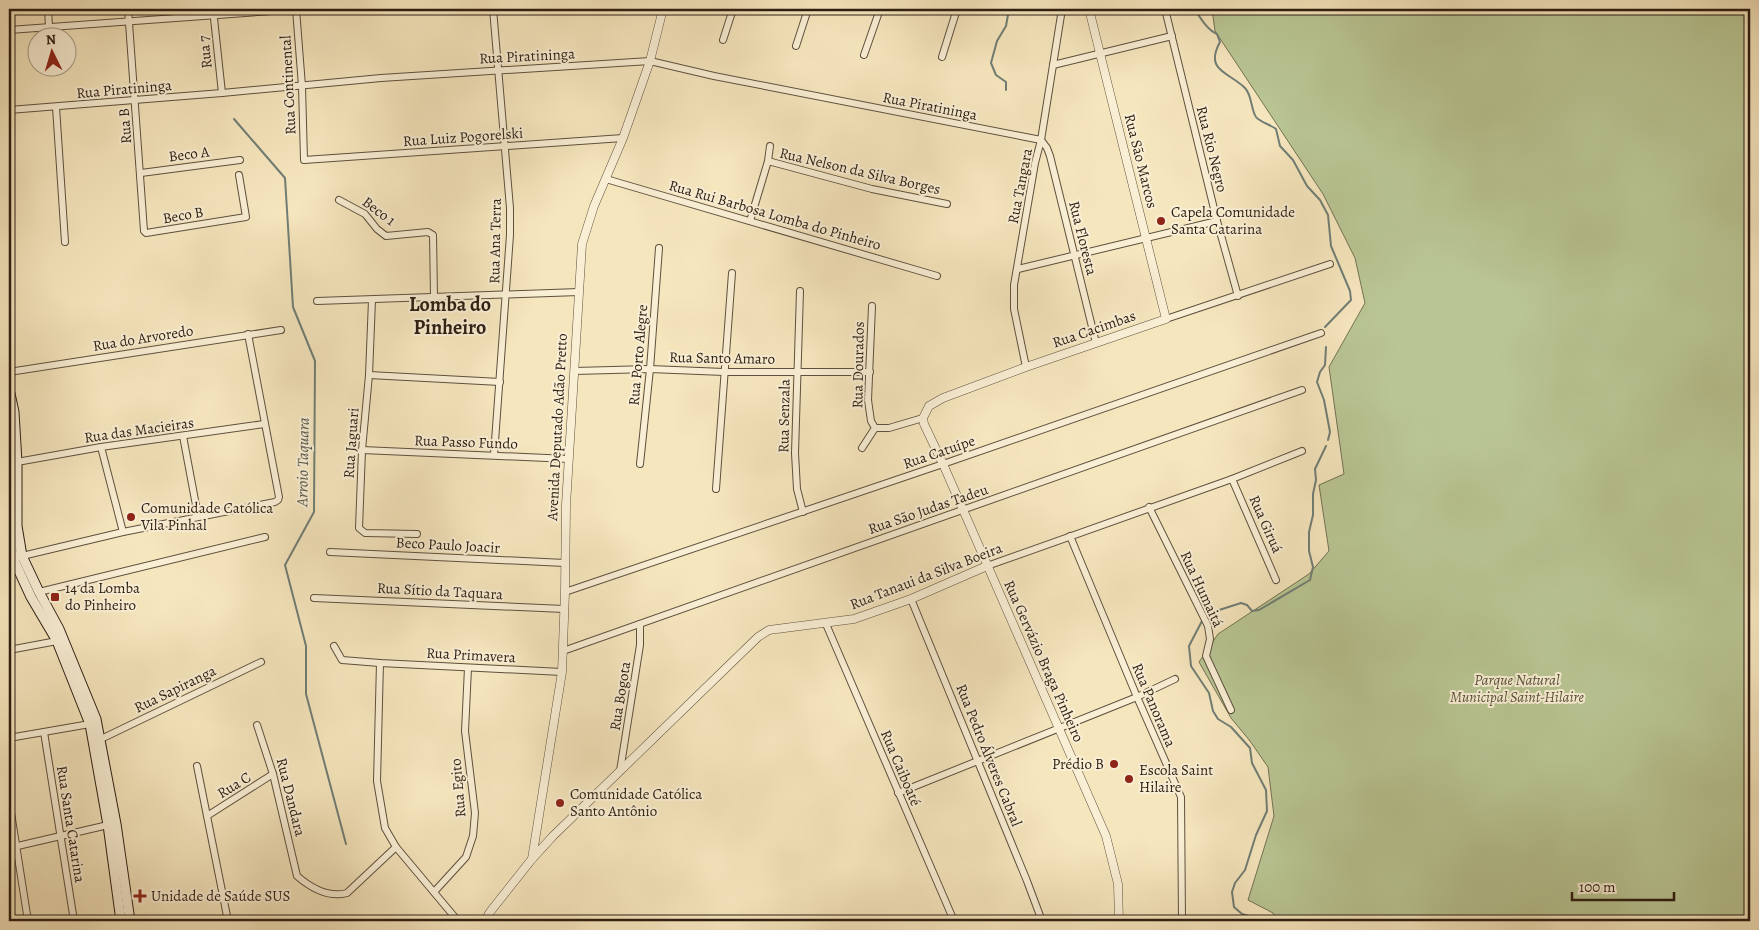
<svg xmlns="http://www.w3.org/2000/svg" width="1759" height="930" font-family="Alegreya,serif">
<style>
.green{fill:#b9c694;stroke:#727254}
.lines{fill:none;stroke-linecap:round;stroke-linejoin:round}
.stream{stroke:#707e75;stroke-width:2}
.minor-casing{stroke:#5e503e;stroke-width:8}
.tertiary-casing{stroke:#5e503e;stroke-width:9}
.secondary-casing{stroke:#2c1e13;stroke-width:11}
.minor{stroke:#f9efd5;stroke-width:6}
.tertiary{stroke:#f9efd5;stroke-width:8}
.secondary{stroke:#f9efd5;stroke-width:9}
.poi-dot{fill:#8f2418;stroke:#f9efd5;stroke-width:2}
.labels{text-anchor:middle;stroke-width:4;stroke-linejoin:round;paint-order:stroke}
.street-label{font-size:15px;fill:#2c1e13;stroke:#f9efd5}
.poi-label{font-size:15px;fill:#2c1e13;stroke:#f9efd5;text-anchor:start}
.park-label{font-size:15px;font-style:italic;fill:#56503a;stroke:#f9efd5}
.water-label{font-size:16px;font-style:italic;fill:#54564c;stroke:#f9efd5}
.district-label{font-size:20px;font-weight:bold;fill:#2c1e13;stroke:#f9efd5}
</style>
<rect width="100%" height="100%" fill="#f6e6be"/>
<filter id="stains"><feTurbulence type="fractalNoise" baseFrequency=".004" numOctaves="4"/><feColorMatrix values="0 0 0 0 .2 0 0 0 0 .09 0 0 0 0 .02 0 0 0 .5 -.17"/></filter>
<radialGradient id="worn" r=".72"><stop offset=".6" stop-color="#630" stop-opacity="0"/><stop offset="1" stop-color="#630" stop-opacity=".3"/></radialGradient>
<!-- green -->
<path class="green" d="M1212,9H1750V921H1278L1273,913L1248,900L1274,816L1268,767L1250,741L1231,718L1199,662L1218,634L1309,574L1329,551L1319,485L1344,474L1329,367L1365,303L1355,258L1323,194L1215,31Z"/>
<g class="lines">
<!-- stream -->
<g class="stream">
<path d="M1195,9C1200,18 1207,30 1217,34L1220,42C1204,71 1229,72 1245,88C1252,95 1251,110 1256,117C1260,122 1271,125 1276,129L1280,146L1293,160L1307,186L1320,200L1328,215L1331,246L1350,291L1351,300L1325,327"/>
<path d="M1006,90V82L996,75L991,63L997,41L1006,26L1009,9"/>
<path d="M234,119L285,178L293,307L315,361L314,512L285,565L306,646V694L346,844"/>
<path d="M1326,347L1325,365L1320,372L1317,382L1324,400L1330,432L1328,440"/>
<path d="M1213,612L1241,603L1247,605L1252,611L1259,610L1310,580L1313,567L1309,551V532L1313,515V494L1316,480L1315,469L1326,446"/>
<path d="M1202,621L1189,646L1191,666L1209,693L1213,711L1218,719L1231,727L1250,748L1252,763L1266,790L1267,811L1256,835L1245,870L1235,883L1232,892L1234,907L1242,914L1266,921"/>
</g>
<!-- minor casing -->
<g class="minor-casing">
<g id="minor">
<path d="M48,9L49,27"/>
<path d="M128,9L144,231L146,233L246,217L239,175"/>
<path d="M213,9L222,93"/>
<path d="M296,9L302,86L304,160L623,138"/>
<path d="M493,9L510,208V235L494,455"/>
<path d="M1165,9L1217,221L1238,296"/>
<path d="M9,30L300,9"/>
<path d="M723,40L733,9"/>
<path d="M796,46L808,9"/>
<path d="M864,55L880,9"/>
<path d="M942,57L957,9"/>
<path d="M1053,65L1172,36"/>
<path d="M56,107L65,242"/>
<path d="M9,110L222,93L381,78L650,61L714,76L1041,140L1047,148L1050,156L1096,343"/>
<path d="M768,161L872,189L947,204"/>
<path d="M141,173L240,160"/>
<path d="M606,179L937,276"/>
<path d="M339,200L365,214L377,229L386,236L428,232L433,235L434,296"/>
<path d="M750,221L768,161L770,146"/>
<path d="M1018,269L1217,221"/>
<path d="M800,291L795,453L797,489L803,512"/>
<path d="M372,300L369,375L362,450L359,528L365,533L417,534"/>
<path d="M317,301L579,292"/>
<path d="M1166,319L1330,264"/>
<path d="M1026,367L1014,309V285L1035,163L1041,140L1062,9"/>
<path d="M574,371L650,369L724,372H870"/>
<path d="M9,372L281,330"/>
<path d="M369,375L500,382"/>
<path d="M875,428H889L923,418"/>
<path d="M183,436L198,516"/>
<path d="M101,447L123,532"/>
<path d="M862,448L875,428L871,421L868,400L872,306"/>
<path d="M362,450L569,459"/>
<path d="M17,462L101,447L264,424"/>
<path d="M640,464L650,369L659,248"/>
<path d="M1232,479L1276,580"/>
<path d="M716,489L732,273"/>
<path d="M1149,507L1208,626L1210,639L1206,656L1231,710"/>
<path d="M1070,536L1137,697L1181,797L1182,921"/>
<path d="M330,552L565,563"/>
<path d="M18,557L123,532L275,502L278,500L279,497L248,334"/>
<path d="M987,566L1232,479L1302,451"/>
<path d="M39,592L265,537"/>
<path d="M565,592L943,464L1321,333"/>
<path d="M314,598L564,609"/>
<path d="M911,599L1027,881L1042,921"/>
<path d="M826,624L954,921"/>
<path d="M334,646L342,660L380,663L562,672"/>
<path d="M9,650L57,641"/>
<path d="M563,651L1302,390"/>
<path d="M380,663L377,781L385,828L396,847L458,921"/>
<path d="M257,725L273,774L297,876C311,888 329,898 347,893L396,847"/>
<path d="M44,732L74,921"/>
<path d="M9,738L90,724"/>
<path d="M101,739L261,662"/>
<path d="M197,766L228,921"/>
<path d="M620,771L640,645V624"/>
<path d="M898,793L1137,697L1175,679"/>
<path d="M9,800L28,921"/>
<path d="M207,816L273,774"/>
<path d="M9,848L108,825"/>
<path d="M434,892L466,857L473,836L475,813L465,731L468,668"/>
</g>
</g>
<!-- tertiary casing -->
<g class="tertiary-casing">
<g id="tertiary">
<path d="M1089,9L1166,319L1026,367L943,398L929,406L923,418L924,424L943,464L1106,836L1118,884L1119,921"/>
<path d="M532,859L562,672L565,592L566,505L582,244L594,206L623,138L650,61L663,9"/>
<path d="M485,921L490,912L532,859L553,836L758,637L769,630L854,619L911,599L987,566"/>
</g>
</g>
<!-- secondary casing -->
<g class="secondary-casing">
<g id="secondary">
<path d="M9,389L14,412L17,462V526L22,556L39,592L59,629L96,719L116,824L130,921"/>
<path d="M9,452L10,527L13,558L31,597L57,641L90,724L108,825L121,921"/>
</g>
</g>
<!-- minor -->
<use href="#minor" class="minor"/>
<!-- tertiary -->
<use href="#tertiary" class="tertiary"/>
<!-- secondary -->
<use href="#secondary" class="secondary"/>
</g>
<!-- markers -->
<g class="poi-dot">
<circle cx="1161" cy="221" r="5"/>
<circle cx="131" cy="517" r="5"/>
<rect x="50" y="592" width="10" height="10" rx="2.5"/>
<circle cx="1114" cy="764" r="5"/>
<circle cx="1129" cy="779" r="5"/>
<circle cx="560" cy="803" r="5"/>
<path d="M137.5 888.5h5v5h5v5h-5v5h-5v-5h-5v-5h5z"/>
</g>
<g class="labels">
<!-- street labels -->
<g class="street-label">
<text transform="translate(205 52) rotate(-96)" y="5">Rua 7</text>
<text transform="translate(527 56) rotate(-3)" y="5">Rua Piratininga</text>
<text transform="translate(288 85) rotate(-93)" y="5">Rua Continental</text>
<text transform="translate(124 89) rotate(-5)" y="5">Rua Piratininga</text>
<text transform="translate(930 106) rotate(11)" y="5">Rua Piratininga</text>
<text transform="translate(125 126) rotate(-94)" y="5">Rua B</text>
<text transform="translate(463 137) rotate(-4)" y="5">Rua Luiz Pogorelski</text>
<text transform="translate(1212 149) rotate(76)" y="5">Rua Rio Negro</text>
<text transform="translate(189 154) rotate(-7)" y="5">Beco A</text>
<text transform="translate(1141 161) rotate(76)" y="5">Rua São Marcos</text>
<text transform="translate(860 171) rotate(13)" y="5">Rua Nelson da Silva Borges</text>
<text transform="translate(1020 186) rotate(-79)" y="5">Rua Tangara</text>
<text transform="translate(379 211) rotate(37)" y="5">Beco 1</text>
<text transform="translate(183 215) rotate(-10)" y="5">Beco B</text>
<text transform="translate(775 215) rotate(16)" y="5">Rua Rui Barbosa Lomba do Pinheiro</text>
<text transform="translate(1083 238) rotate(76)" y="5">Rua Floresta</text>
<text transform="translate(495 241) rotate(-89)" y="5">Rua Ana Terra</text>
<text transform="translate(1094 329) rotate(-19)" y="5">Rua Cacimbas</text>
<text transform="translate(143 338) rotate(-9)" y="5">Rua do Arvoredo</text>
<text transform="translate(638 355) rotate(-85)" y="5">Rua Porto Alegre</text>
<text transform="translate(722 358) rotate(1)" y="5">Rua Santo Amaro</text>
<text transform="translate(858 365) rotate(-89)" y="5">Rua Dourados</text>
<text transform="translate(784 416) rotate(-89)" y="5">Rua Senzala</text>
<text transform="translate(557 427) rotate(-87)" y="5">Avenida Deputado Adão Pretto</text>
<text transform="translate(139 430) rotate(-8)" y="5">Rua das Macieiras</text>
<text transform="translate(466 442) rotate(2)" y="5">Rua Passo Fundo</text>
<text transform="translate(351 443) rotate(-86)" y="5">Rua Jaguari</text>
<text transform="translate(939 452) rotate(-19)" y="5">Rua Catuípe</text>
<text transform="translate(928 509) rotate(-19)" y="5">Rua São Judas Tadeu</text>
<text transform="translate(1266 524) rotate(66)" y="5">Rua Giruá</text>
<text transform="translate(448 545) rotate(3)" y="5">Beco Paulo Joacir</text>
<text transform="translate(926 576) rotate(-21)" y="5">Rua Tanaui da Silva Boeira</text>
<text transform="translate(1202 589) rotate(65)" y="5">Rua Humaitá</text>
<text transform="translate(440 591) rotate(3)" y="5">Rua Sítio da Taquara</text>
<text transform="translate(471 655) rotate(3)" y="5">Rua Primavera</text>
<text transform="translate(1044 661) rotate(66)" y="5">Rua Gervázio Braga Pinheiro</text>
<text transform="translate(175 689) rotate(-26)" y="5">Rua Sapiranga</text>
<text transform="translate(620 696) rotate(-81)" y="5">Rua Bogota</text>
<text transform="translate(1154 705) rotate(67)" y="5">Rua Panorama</text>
<text transform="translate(989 755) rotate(68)" y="5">Rua Pedro Álveres Cabral</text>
<text transform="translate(901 768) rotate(67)" y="5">Rua Caiboaté</text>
<text transform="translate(234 785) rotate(-32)" y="5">Rua C</text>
<text transform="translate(458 788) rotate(-95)" y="5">Rua Egito</text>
<text transform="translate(291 797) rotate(76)" y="5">Rua Dandara</text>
<text transform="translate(71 824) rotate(81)" y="5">Rua Santa Catarina</text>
</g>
<!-- poi labels -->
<g class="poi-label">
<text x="1171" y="217">Capela Comunidade<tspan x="1171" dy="17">Santa Catarina</tspan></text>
<text x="141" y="513">Comunidade Católica<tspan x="141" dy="17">Vila Pinhal</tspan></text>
<text x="65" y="593">14 da Lomba<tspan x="65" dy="17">do Pinheiro</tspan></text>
<text x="1104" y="769" text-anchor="end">Prédio B</text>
<text x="1139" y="775">Escola Saint<tspan x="1139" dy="17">Hilaire</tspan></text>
<text x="570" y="799">Comunidade Católica<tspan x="570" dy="17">Santo Antônio</tspan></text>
<text x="151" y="901">Unidade de Saúde SUS</text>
</g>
<!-- park labels -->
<g class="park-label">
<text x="1517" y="685">Parque Natural<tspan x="1517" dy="17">Municipal Saint-Hilaire</tspan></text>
</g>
<!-- water labels -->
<g class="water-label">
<text transform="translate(302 462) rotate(-89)" y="6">Arroio Taquara</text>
</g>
<!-- district labels -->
<g class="district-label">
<text x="450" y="311">Lomba do<tspan x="450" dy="23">Pinheiro</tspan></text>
</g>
</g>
<!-- margin -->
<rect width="1759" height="930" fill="none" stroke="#f6e6be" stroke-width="30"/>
<rect x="10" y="10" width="1739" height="910" fill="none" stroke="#2c1e13" stroke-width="2.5"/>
<rect x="15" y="15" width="1729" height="900" fill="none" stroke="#2c1e13"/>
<!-- north arrow -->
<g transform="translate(52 52) rotate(355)"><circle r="24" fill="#f9efd5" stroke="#a79b87"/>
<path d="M0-4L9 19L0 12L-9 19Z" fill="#8f2418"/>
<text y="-8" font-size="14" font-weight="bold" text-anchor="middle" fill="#2c1e13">N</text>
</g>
<!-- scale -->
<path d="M1572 892v8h102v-8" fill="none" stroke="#2c1e13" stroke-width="2.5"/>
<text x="1579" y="892" font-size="15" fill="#2c1e13" stroke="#f9efd5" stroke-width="4" paint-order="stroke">100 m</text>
<rect width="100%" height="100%" filter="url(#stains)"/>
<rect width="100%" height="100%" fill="url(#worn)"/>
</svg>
